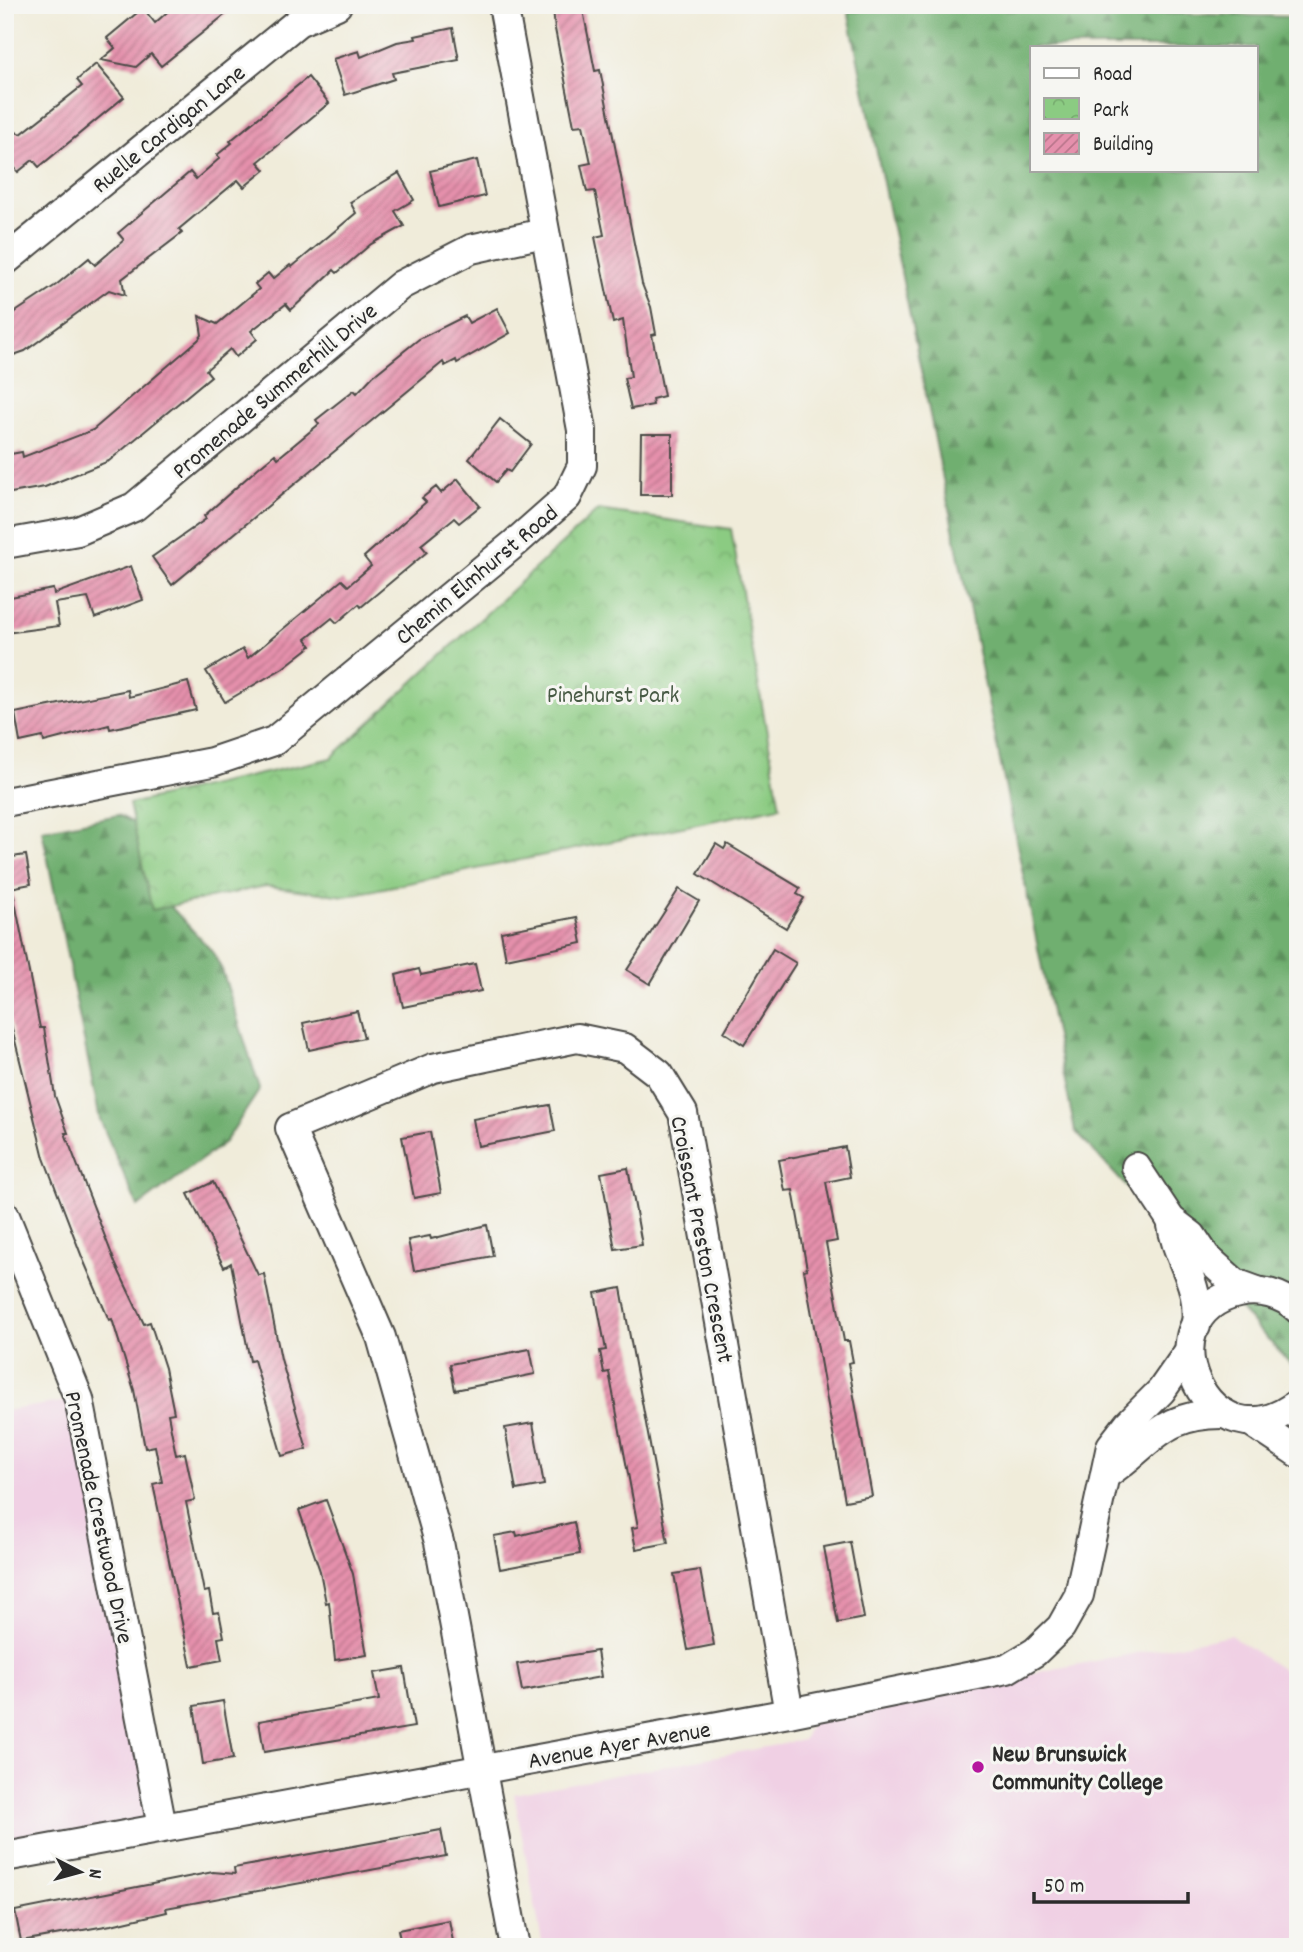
<svg xmlns="http://www.w3.org/2000/svg" width="1303" height="1952" font-family="Dekko,sans-serif">
<style>
.built{fill:#f0d0e4}
.forest{fill:url(#forest-firs);stroke:#4e6d4e;stroke-width:2;fill-rule:evenodd}
.park{fill:url(#park-crowns);stroke:#5b7b56;stroke-width:2}
.building{fill:url(#building-hatch)}
.lines{fill:none;stroke-linecap:round;stroke-linejoin:round}
.minor-casing{stroke:#494845;stroke-width:32}
.minor{stroke:#fff;stroke-width:28}
.poi-dot{fill:#b5179e;stroke:#f6f6f2;stroke-width:2.5}
.labels{text-anchor:middle;stroke-width:6;stroke-linejoin:round;paint-order:stroke}
.street-label{font-size:24px;fill:#2b2b2b;stroke:#f6f6f2}
.park-label{font-size:24px;fill:#485b45;stroke:#f6f6f2}
.poi-label{font-size:24px;font-weight:bold;fill:#2b2b2b;stroke:#f6f6f2;text-anchor:start}
</style>
<defs>
<pattern id="forest-firs" width="22" height="20" patternUnits="userSpaceOnUse" patternTransform="scale(1.75)"><rect width="22" height="20" fill="#70af70"/><path d="M5 1l3.5 6h-7zM16 11l3.5 6h-7z" fill="#5c8f5c"/></pattern>
<pattern id="park-crowns" width="20" height="18" patternUnits="userSpaceOnUse" patternTransform="scale(1.75)"><rect width="20" height="18" fill="#8bcb82"/><path d="M2 6a3 3 0 1 1 6 0M12 15a3 3 0 1 1 6 0" fill="none" stroke="#78ae70"/></pattern>
<pattern id="building-hatch" width="6" height="6" patternUnits="userSpaceOnUse" patternTransform="scale(1.75)"><rect width="6" height="6" fill="#e590ac"/><path d="M-1 1l2-2M0 6l6-6M5 7l2-2" fill="none" stroke="#ba768c"/></pattern>
</defs>
<rect width="100%" height="100%" fill="#f6f6f2"/>
<filter id="ink" filterUnits="userSpaceOnUse"><feTurbulence type="fractalNoise" baseFrequency=".0143" numOctaves="2"/><feDisplacementMap in="SourceGraphic" scale="14" xChannelSelector="R" yChannelSelector="G"/><feConvolveMatrix kernelMatrix="1 2 1 2 8 2 1 2 1" color-interpolation-filters="sRGB"/></filter>
<filter id="wash" filterUnits="userSpaceOnUse"><feTurbulence type="fractalNoise" baseFrequency=".00686" numOctaves="4" result="noise"/><feDisplacementMap in="SourceGraphic" scale="28" xChannelSelector="R" yChannelSelector="G"/><feGaussianBlur stdDeviation="1.57" result="paint"/><feColorMatrix in="noise" values="0 0 0 0 0 0 0 0 0 0 0 0 0 0 0 0 0 1.4 0 .05"/><feComposite in="paint" operator="in"/></filter>
<g filter="url(#wash)">
<rect width="100%" height="100%" fill="#f0ecda"/>
<!-- built -->
<g class="built">
<path d="M79,1399L162,1827L5,1857V1411Z"/>
<path d="M1230,1635L1298,1680V1947H543L514,1794L803,1740L815,1715Z"/>
</g>
<!-- forest -->
<g class="forest">
<path d="M847,5H1113L1147,13L1298,17V1372L1075,1131ZM1032,47H1256V170H1032Z"/>
<path d="M118,815L162,838L158,893L212,951L222,970L260,1089L225,1142L138,1207L100,1120L42,830Z"/>
</g>
<!-- park -->
<path class="park" d="M598,510L731,529L780,807L345,896L266,886L152,910L129,804L331,758Z"/>
<g id="blocks">
<!-- building -->
<g class="building">
<path d="M175,5H237L161,66L151,54L136,67L101,60L115,48L107,38L143,8L155,23Z"/>
<path d="M570,5H582L595,71L600,70L642,284L651,307L656,334L652,335L664,396L652,399L653,405L631,409L624,378L631,377L623,320L613,323L595,237L604,235L595,191L587,192L581,165L591,163L583,125L574,126L555,29L553,9Z"/>
<path d="M453,28L459,60L392,73L394,79L345,95L333,59L359,51L361,57L397,42L416,39L415,36Z"/>
<path d="M96,64L124,97L39,167L33,160L18,172L5,156V128L21,134L82,86L77,80Z"/>
<path d="M308,77L329,103L258,162L265,170L244,187L238,180L179,229L182,233L122,279L125,295L109,290L25,351L5,358V319L56,285L89,258L95,265L124,240L118,233L190,172L196,179L220,158L217,155L232,143L230,141Z"/>
<path d="M477,160L485,196L439,207L430,171Z"/>
<path d="M399,173L414,200L395,211L404,226L371,244L337,273L334,270L291,310L286,304L251,331L257,339L236,357L230,349L206,370L211,376L109,461L45,487L5,494V455L22,452L23,457L93,430L198,340L202,335L199,316L217,324L259,289L255,284L268,273L273,279L290,265L292,267L356,213L350,202Z"/>
<path d="M497,308L510,333L457,363L456,360L445,366L443,362L172,585L152,557L206,519L204,516L258,468L275,454L278,458L319,424L316,420L354,390L357,393L373,376L419,339L465,316L469,323Z"/>
<path d="M500,419L531,444L510,472L506,470L496,482L469,459Z"/>
<path d="M641,434H672V495H640Z"/>
<path d="M458,479L480,506L459,523L454,518L421,545L427,552L361,607L359,604L337,623L332,618L306,639L311,646L283,668L225,702L206,671L243,649L248,658L342,580L348,586L371,566L364,557L426,502L422,498L436,487L441,493Z"/>
<path d="M131,566L143,600L95,618L88,598L55,603L59,626L5,633V598L53,589L54,594Z"/>
<path d="M188,682L196,710L110,729L109,725L44,742L43,737L20,742L15,713L128,690L129,697Z"/>
<path d="M716,844L724,849L727,844L800,888L797,894L804,898L786,928L698,874Z"/>
<path d="M26,855L31,884L5,889V858Z"/>
<path d="M679,889L699,901L650,984L627,970Z"/>
<path d="M5,892H13L40,1028H44L55,1096L68,1133H65L116,1265L144,1324L150,1322L165,1368L174,1413L168,1414L176,1455L185,1453L195,1500L186,1502L204,1592L209,1591L213,1613L219,1612L224,1637L218,1638L222,1660L191,1666L153,1484L162,1482L155,1446L145,1448L134,1390L112,1319L109,1320L82,1257L44,1158L5,1000Z"/>
<path d="M577,917L582,943L506,959L501,932Z"/>
<path d="M773,949L796,963L744,1045L724,1032Z"/>
<path d="M475,964L481,991L403,1007L396,975L419,969L421,975Z"/>
<path d="M357,1011L364,1038L309,1050L303,1023Z"/>
<path d="M550,1105L555,1131L478,1146L473,1119Z"/>
<path d="M430,1132L441,1193L414,1198L402,1137Z"/>
<path d="M845,1147L850,1177L826,1182L837,1241L826,1243L844,1341H849L853,1362L848,1363L872,1496L845,1501L804,1270L807,1269L793,1190L785,1191L779,1160Z"/>
<path d="M628,1168L642,1245L615,1249L601,1173Z"/>
<path d="M213,1182L258,1275L264,1274L281,1359L307,1449L282,1456L254,1360L250,1361L231,1263L224,1267L188,1194Z"/>
<path d="M487,1225L493,1256L414,1271L408,1240L430,1236L431,1239Z"/>
<path d="M621,1288L668,1543L636,1549L632,1528L638,1527L609,1372L604,1373L600,1351L606,1350L595,1293Z"/>
<path d="M530,1349L535,1374L455,1390L450,1364Z"/>
<path d="M533,1423L544,1485L516,1490L505,1428Z"/>
<path d="M326,1500L353,1574L367,1655L335,1660L329,1602L326,1603L320,1571L299,1510Z"/>
<path d="M574,1522L580,1554L500,1569L494,1536L516,1532L517,1536Z"/>
<path d="M850,1542L864,1618L838,1623L824,1547Z"/>
<path d="M700,1570L714,1645L688,1650L674,1574Z"/>
<path d="M597,1651L601,1677L522,1691L517,1664Z"/>
<path d="M404,1668L414,1727L264,1752L259,1721L379,1700L374,1673Z"/>
<path d="M223,1701L233,1759L203,1764L194,1706Z"/>
<path d="M441,1830L446,1856L166,1908L167,1912L111,1925L21,1941L15,1911L213,1872L235,1874L234,1868Z"/>
<path d="M449,1920L454,1947H402L398,1930Z"/>
</g>
</g>
</g>
<g filter="url(#ink)">
<use href="#blocks" fill-opacity="0" stroke="#494845" stroke-width="2"/>
<g class="lines">
<!-- minor casing -->
<g class="minor-casing">
<g id="minor">
<path d="M5,261L298,22L337,5"/>
<path d="M5,544L78,531L134,507L401,285L471,249L544,233"/>
<path d="M5,802L212,762L274,741L515,543L567,497L582,466V430L503,5"/>
<path d="M1136,1167L1171,1220L1192,1236L1206,1257L1235,1283L1257,1291"/>
<path d="M5,1216L79,1399L162,1827"/>
<path d="M1171,1220C1177,1263 1201,1280 1196,1326"/>
<path d="M1298,1309C1282,1294 1260,1288 1238,1293C1139,1316 1208,1474 1298,1403"/>
<path d="M1250,1421L1298,1453"/>
<path d="M1105,1475C1153,1443 1160,1413 1225,1414"/>
<path d="M5,1857L789,1713L1007,1669L1035,1652L1061,1627L1079,1595L1111,1446L1128,1424L1161,1391L1189,1351"/>
<path d="M515,1947L439,1542L381,1337L290,1128L433,1068L577,1038L625,1048L659,1074L683,1113L789,1713"/>
</g>
</g>
<!-- minor -->
<use href="#minor" class="minor"/>
</g>
</g>
<!-- markers -->
<circle class="poi-dot" cx="978" cy="1767" r="7"/>
<g class="labels">
<!-- street labels -->
<g class="street-label">
<text transform="translate(168 128) rotate(-39)" y="8">Ruelle Cardigan Lane</text>
<text transform="translate(274 390) rotate(-40)" y="8">Promenade Summerhill Drive</text>
<text transform="translate(476 574) rotate(-40)" y="8">Chemin Elmhurst Road</text>
<text transform="translate(703 1239) rotate(79)" y="8">Croissant Preston Crescent</text>
<text transform="translate(100 1517) rotate(78)" y="8">Promenade Crestwood Drive</text>
<text transform="translate(619 1744) rotate(-10)" y="8">Avenue Ayer Avenue</text>
</g>
<!-- park labels -->
<g class="park-label">
<text x="613" y="702">Pinehurst Park</text>
</g>
<!-- poi labels -->
<g class="poi-label">
<text x="992" y="1761">New Brunswick<tspan x="992" dy="28">Community College</tspan></text>
</g>
</g>
<!-- margin -->
<rect width="1303" height="1952" fill="none" stroke="#f6f6f2" stroke-width="28"/>
<!-- legend -->
<rect x="1030" y="46" width="228" height="126" fill="#f6f6f2" stroke="#a5a5a2" stroke-width="2"/>
<rect x="1044" y="68" width="35" height="10" fill="#ffffff" stroke="#a5a5a2" stroke-width="2"/>
<text x="1093" y="80" font-size="21" fill="#2b2b2b">Road</text>
<rect x="1044" y="98" width="35" height="21" fill="url(#park-crowns)" stroke="#a5a5a2" stroke-width="2"/>
<text x="1093" y="116" font-size="21" fill="#2b2b2b">Park</text>
<rect x="1044" y="133" width="35" height="21" fill="url(#building-hatch)" stroke="#a5a5a2" stroke-width="2"/>
<text x="1093" y="150" font-size="21" fill="#2b2b2b">Building</text>
<!-- north arrow -->
<g transform="translate(80 1872) rotate(96)" stroke="#f6f6f2" stroke-width="5" paint-order="stroke">
<path d="M0-5L12 26L0 18L-12 26Z" fill="#2b2b2b"/>
<text y="-10" font-size="19" font-weight="bold" text-anchor="middle" fill="#2b2b2b">N</text>
</g>
<!-- scale -->
<path d="M1034 1892v10h154v-10" fill="none" stroke="#2b2b2b" stroke-width="3.5"/>
<text x="1044" y="1892" font-size="21" fill="#2b2b2b" stroke="#f6f6f2" stroke-width="5" paint-order="stroke">50 m</text>
</svg>
